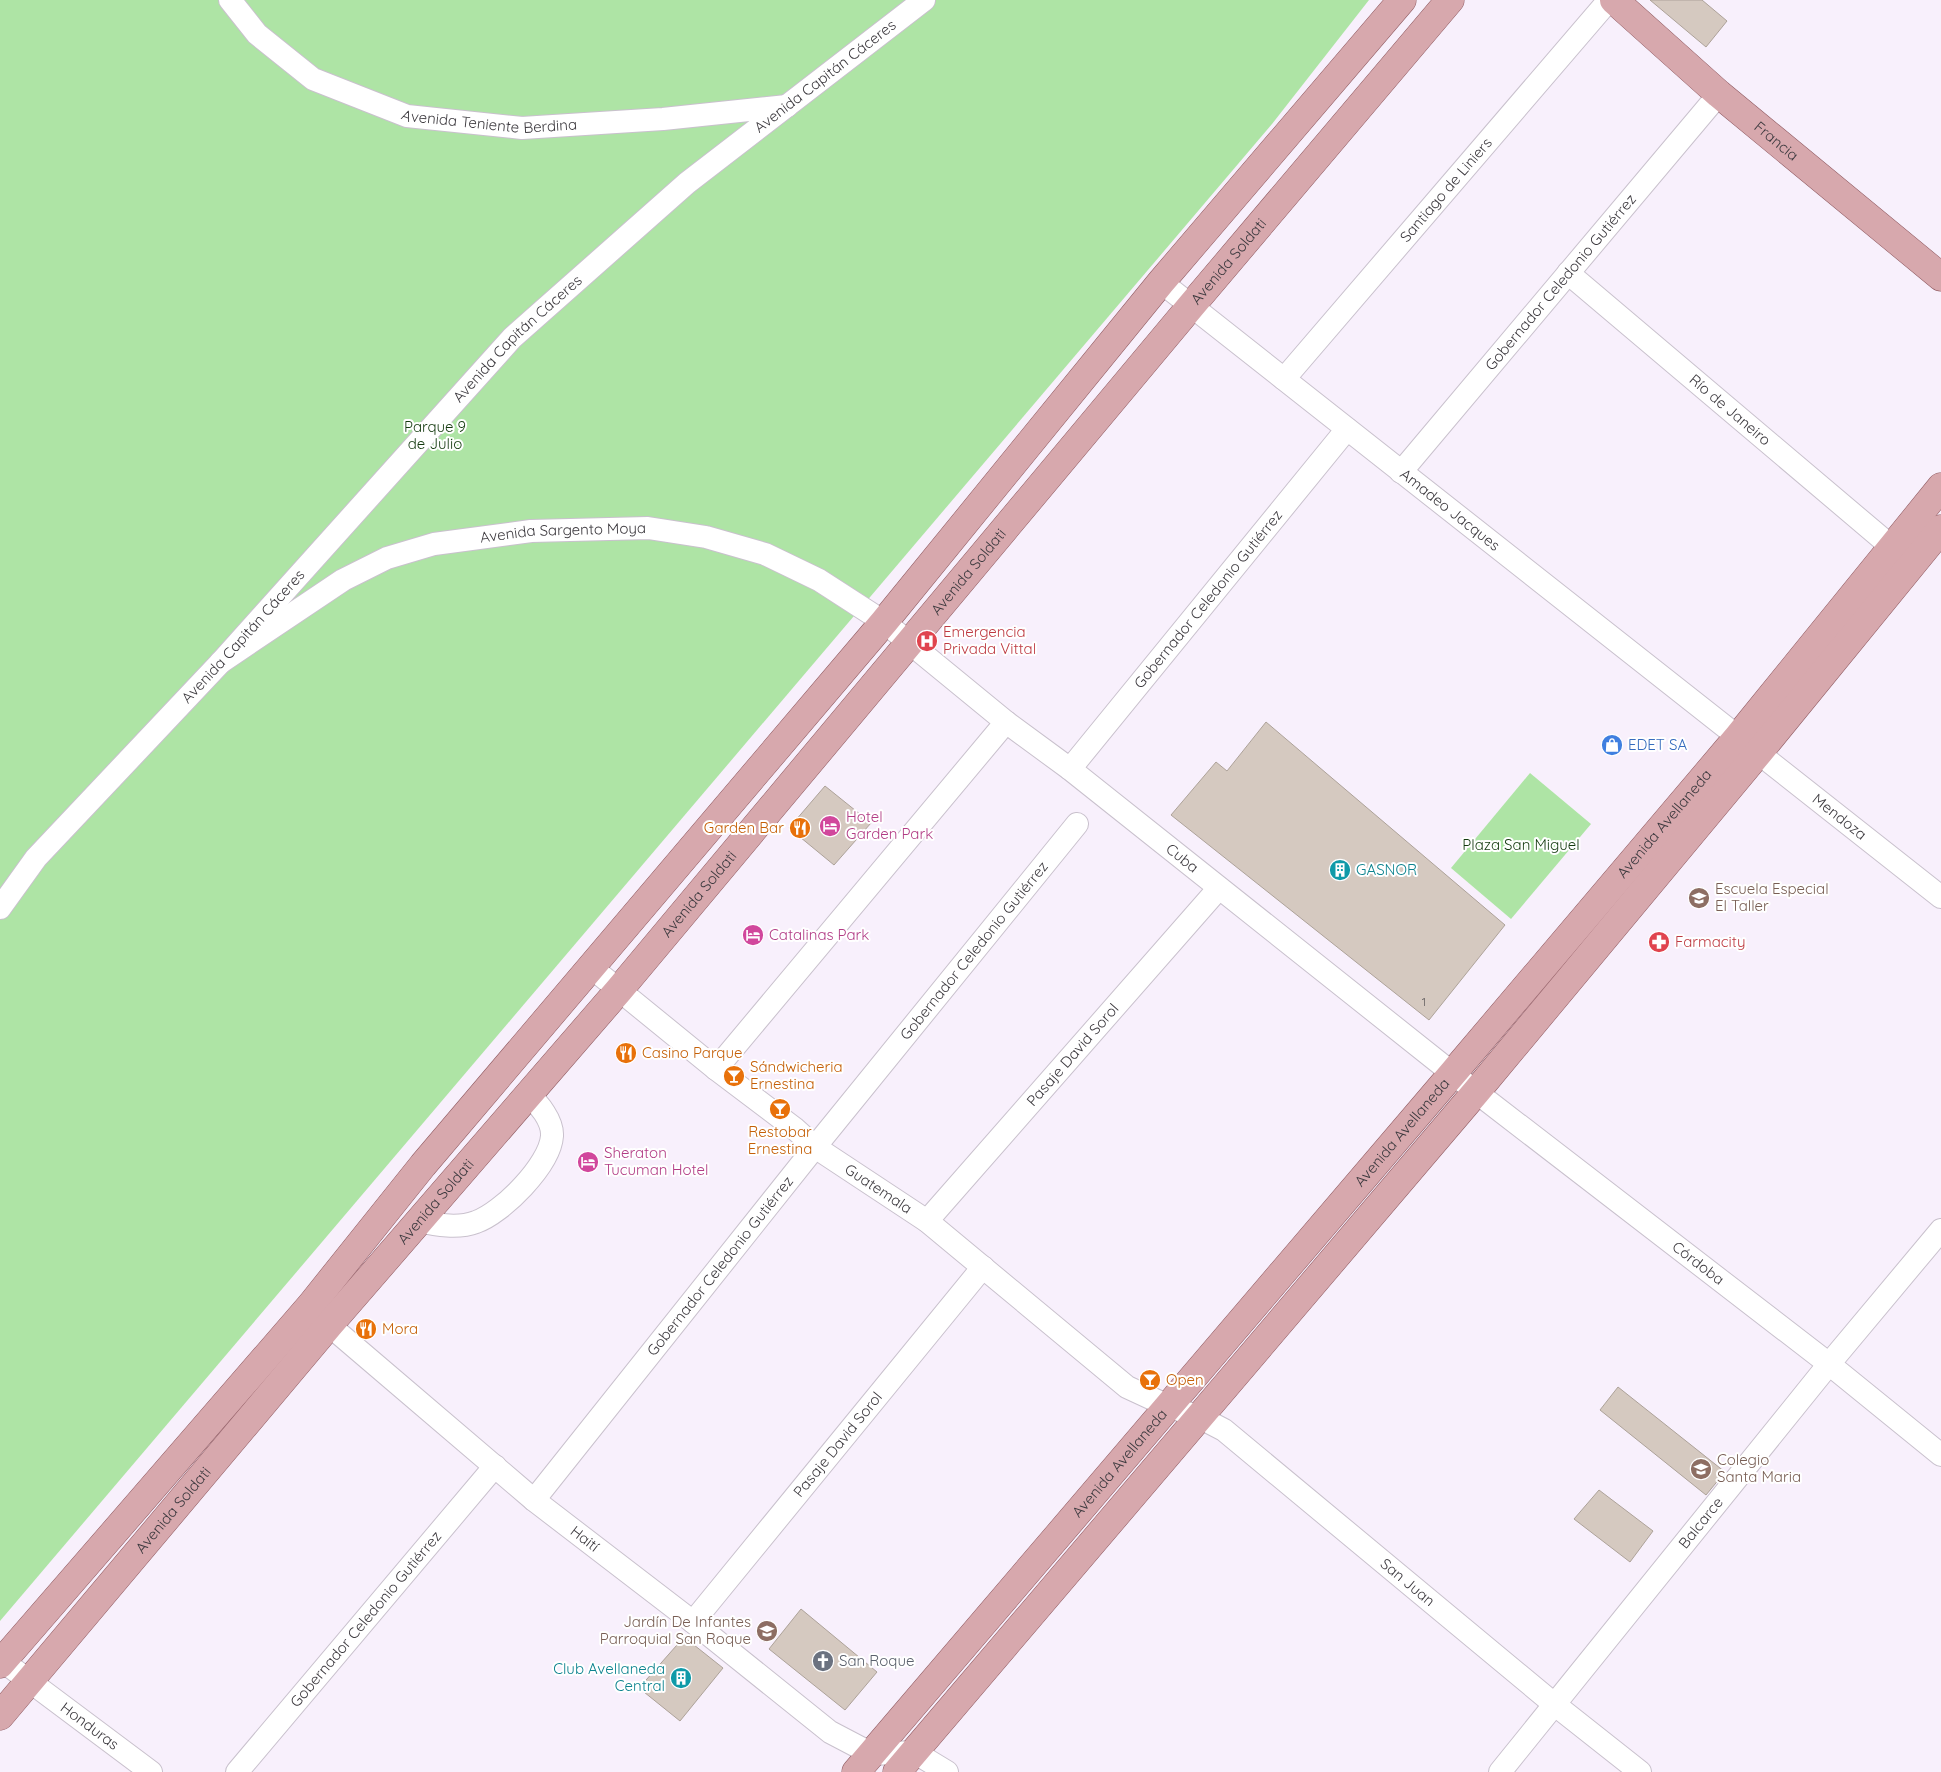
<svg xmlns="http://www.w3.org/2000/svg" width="1941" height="1772" font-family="Quicksand,sans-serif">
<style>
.green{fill:#aee4a5}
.building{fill:#d5c9c0;stroke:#ada299}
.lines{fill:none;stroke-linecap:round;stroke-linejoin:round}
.minor-casing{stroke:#c9c1cd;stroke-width:24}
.major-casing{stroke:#905c63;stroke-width:29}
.minor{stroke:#fff;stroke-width:22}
.major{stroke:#d7a8ad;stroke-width:28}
.labels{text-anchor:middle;stroke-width:4;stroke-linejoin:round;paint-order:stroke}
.number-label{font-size:12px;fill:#635e5f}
.street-label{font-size:15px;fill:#3d3a3f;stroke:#fff}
.park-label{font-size:15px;fill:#13390e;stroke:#fff}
.health-label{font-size:15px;fill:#be3a42;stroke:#fff;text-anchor:start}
.shop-label{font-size:15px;fill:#366cbe;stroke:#fff;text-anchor:start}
.hotel-label{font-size:15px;fill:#b23c85;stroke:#fff;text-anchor:start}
.food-label{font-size:15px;fill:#c56008;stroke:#fff;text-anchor:start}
.culture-label{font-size:15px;fill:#0d838f;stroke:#fff;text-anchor:start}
.education-label{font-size:15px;fill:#785e54;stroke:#fff;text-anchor:start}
.worship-label{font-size:15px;fill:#5b616d;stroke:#fff;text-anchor:start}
</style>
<rect width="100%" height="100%" fill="#f8f0fc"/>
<!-- green -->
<g class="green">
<path d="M0,0H1369L1272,124L0,1621Z"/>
<path d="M1530,773L1591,824L1511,919L1451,868Z"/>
</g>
<!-- building -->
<g class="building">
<path d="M1650,0H1702L1727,21L1706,47Z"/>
<path d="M1266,722L1505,925L1429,1020L1171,815L1216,762L1227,771Z"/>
<path d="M825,786L871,823L834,865L789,828Z"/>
<path d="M1618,1387L1725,1472L1706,1495L1600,1410Z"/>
<path d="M1599,1490L1653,1531L1630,1562L1574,1519Z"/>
<path d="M801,1609L877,1672L845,1710L769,1649Z"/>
<path d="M684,1637L723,1668L680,1721L639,1688Z"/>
</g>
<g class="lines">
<!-- minor casing -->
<g class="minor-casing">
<g id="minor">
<path id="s1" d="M230,0L257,34L313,79L407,116L522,128L663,119L787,106"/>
<path id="s2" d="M1568,273L1893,548"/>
<path id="s3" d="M1161,282L1941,897"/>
<path id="s4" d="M1284,379L1609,0"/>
<path id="s5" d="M1401,472L1719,94"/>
<path id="s6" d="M221,662L343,580L387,558L434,544L531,531L648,528L706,537L765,554L819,580L884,622L1006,722L1070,769L1476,1092L1829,1364L1941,1455"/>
<path id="s7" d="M1070,769L1347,429"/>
<path id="s8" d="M0,908L36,858L221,662L512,338L687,183L924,0"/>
<path id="s9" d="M592,968L716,1069L794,1128L815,1147L927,1221L1127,1387L1168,1406L1199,1417L1224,1430L1554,1704L1640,1772"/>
<path d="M716,1069L1006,722"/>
<path d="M419,1221C436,1225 458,1229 476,1222C502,1213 550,1165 552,1136C553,1121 539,1104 528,1094"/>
<path id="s10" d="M927,1221L1219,888"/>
<path id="s11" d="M319,1313L329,1325L534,1500L693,1622L830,1732L872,1754L914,1752L947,1772"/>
<path id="s12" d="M534,1500L815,1147L1077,824"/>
<path id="s13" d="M693,1622L983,1267"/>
<path id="s14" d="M0,1659L151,1772"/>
<path id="s15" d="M237,1772L495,1466"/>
<path id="s16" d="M1500,1772L1829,1364L1941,1230"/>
</g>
</g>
<!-- major casing -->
<g class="major-casing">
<g id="major">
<path id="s17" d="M1614,0L1719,94L1941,277"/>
<path d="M0,1664L311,1305L423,1165L884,622L1161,282L1402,0"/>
<path id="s18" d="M0,1716L329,1325L619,990L1191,306L1450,0"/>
<path id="s19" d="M856,1772L1453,1073L1738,737L1941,487"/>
<path d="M897,1772L1476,1092L1759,752L1941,529"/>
</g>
</g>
<!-- minor -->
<use href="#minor" class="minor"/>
<!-- major -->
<use href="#major" class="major"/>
</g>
<!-- icons -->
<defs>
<g id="hospital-disc" transform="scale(1.125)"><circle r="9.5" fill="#e0444e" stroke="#fff"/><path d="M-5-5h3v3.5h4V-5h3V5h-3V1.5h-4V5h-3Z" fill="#fff"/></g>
<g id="shop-disc" transform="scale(1.125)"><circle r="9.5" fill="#3f7fe0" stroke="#fff"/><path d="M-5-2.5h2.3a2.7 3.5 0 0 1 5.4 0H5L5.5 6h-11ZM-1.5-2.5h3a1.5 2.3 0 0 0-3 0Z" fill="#fff"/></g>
<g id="hotel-disc" transform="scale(1.125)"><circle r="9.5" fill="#d1479c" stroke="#fff"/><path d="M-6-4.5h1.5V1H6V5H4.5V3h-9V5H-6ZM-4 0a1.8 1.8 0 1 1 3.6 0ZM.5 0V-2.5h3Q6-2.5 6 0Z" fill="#fff"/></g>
<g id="restaurant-disc" transform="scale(1.125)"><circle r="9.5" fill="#e8710a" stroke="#fff"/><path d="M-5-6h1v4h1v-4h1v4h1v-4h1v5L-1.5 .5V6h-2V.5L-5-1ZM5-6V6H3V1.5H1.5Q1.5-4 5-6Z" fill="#fff"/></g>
<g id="building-disc" transform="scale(1.125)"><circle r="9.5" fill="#0f9aa8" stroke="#fff"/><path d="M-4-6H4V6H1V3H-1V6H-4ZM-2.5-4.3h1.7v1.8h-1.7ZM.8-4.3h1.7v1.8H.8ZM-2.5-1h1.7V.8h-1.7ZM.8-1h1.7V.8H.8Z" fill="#fff"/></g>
<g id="school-disc" transform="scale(1.125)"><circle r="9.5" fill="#8d6e63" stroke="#fff"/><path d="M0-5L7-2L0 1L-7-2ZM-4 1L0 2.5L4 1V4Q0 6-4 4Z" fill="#fff"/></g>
<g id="pharmacy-disc" transform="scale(1.125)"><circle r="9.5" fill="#e0444e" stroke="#fff"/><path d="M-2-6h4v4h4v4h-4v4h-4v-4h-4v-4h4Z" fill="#fff"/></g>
<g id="bar-disc" transform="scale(1.125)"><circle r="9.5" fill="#e8710a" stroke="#fff"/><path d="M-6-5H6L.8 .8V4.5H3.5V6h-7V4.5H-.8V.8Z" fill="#fff"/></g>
<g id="church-disc" transform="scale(1.125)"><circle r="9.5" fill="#6b7280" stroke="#fff"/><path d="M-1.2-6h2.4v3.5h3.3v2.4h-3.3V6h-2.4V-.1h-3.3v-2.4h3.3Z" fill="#fff"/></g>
</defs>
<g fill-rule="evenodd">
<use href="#hospital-disc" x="927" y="641"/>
<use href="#shop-disc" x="1612" y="745"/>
<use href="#hotel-disc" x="830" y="826"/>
<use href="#restaurant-disc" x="800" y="828"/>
<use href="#building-disc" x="1340" y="870"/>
<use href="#school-disc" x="1699" y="898"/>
<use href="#hotel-disc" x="753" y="935"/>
<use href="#pharmacy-disc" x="1659" y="942"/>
<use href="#restaurant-disc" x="626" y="1053"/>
<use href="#bar-disc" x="734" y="1076"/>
<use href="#bar-disc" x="780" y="1109"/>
<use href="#hotel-disc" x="588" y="1162"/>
<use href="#restaurant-disc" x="366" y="1329"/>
<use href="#bar-disc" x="1150" y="1380"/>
<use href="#school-disc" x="1701" y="1469"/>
<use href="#school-disc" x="767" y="1631"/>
<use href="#church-disc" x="823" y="1661"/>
<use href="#building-disc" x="681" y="1678"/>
</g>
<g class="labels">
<!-- number labels -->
<g class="number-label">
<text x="1424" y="1006">1</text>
</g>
<!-- street labels -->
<g class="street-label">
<text dy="5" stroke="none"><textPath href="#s8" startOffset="1175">Avenida Capitán Cáceres</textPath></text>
<text dy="5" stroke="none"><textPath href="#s1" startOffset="299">Avenida Teniente Berdina</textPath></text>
<text dy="5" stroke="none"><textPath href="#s17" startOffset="215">Francia</textPath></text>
<text dy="5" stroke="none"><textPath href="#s4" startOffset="249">Santiago de Liniers</textPath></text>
<text dy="5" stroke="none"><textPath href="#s18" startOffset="1904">Avenida Soldati</textPath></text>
<text dy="5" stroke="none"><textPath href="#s5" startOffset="248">Gobernador Celedonio Gutiérrez</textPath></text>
<text dy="5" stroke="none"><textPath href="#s8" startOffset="770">Avenida Capitán Cáceres</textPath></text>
<text dy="5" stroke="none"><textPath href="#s2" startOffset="212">Río de Janeiro</textPath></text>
<text dy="5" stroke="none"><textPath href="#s3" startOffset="368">Amadeo Jacques</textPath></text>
<text dy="5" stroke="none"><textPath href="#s6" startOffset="375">Avenida Sargento Moya</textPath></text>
<text dy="5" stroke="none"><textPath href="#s18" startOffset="1499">Avenida Soldati</textPath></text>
<text dy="5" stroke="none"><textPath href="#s7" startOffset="219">Gobernador Celedonio Gutiérrez</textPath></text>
<text dy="5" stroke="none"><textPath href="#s8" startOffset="365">Avenida Capitán Cáceres</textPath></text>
<text dy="5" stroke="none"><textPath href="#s3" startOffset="864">Mendoza</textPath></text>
<text dy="5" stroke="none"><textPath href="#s19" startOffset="1246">Avenida Avellaneda</textPath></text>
<text dy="5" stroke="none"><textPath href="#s6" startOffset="1098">Cuba</textPath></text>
<text dy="5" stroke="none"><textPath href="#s18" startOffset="1079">Avenida Soldati</textPath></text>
<text dy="5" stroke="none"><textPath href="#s12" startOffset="704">Gobernador Celedonio Gutiérrez</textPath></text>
<text dy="5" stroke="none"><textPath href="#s10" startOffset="221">Pasaje David Sorol</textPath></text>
<text dy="5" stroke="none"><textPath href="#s19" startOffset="841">Avenida Avellaneda</textPath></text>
<text dy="5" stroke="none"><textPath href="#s9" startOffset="362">Guatemala</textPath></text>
<text dy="5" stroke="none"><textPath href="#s18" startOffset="674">Avenida Soldati</textPath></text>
<text dy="5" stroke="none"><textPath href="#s6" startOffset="1754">Córdoba</textPath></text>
<text dy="5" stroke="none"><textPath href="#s12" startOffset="299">Gobernador Celedonio Gutiérrez</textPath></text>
<text dy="5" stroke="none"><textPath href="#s13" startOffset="229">Pasaje David Sorol</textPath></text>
<text dy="5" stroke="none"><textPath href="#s19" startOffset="406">Avenida Avellaneda</textPath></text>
<text dy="5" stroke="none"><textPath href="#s18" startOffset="269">Avenida Soldati</textPath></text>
<text dy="5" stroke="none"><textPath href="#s16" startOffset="320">Balcarce</textPath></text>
<text dy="5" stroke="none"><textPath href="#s11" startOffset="349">Haití</textPath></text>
<text dy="5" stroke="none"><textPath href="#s9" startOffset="1025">San Juan</textPath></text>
<text dy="5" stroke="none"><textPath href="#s15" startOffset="200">Gobernador Celedonio Gutiérrez</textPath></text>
<text dy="5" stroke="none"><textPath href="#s14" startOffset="112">Honduras</textPath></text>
</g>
<!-- park labels -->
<g class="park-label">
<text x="435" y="432">Parque 9<tspan x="435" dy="17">de Julio</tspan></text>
<text x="1521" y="850">Plaza San Miguel</text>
</g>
<!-- health labels -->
<g class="health-label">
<text x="943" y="637">Emergencia<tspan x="943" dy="17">Privada Vittal</tspan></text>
<text x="1675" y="947">Farmacity</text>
</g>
<!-- shop labels -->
<g class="shop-label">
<text x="1628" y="750">EDET SA</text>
</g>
<!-- hotel labels -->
<g class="hotel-label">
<text x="846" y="822">Hotel<tspan x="846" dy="17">Garden Park</tspan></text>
<text x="769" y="940">Catalinas Park</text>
<text x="604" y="1158">Sheraton<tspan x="604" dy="17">Tucuman Hotel</tspan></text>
</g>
<!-- food labels -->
<g class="food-label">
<text x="784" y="833" text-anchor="end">Garden Bar</text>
<text x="642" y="1058">Casino Parque</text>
<text x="750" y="1072">Sándwicheria<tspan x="750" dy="17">Ernestina</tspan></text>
<text x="780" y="1137" text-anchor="middle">Restobar<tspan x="780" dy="17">Ernestina</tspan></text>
<text x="382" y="1334">Mora</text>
<text x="1166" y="1385">Open</text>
</g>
<!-- culture labels -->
<g class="culture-label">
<text x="1356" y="875">GASNOR</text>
<text x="665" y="1674" text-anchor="end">Club Avellaneda<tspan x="665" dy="17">Central</tspan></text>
</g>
<!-- education labels -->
<g class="education-label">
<text x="1715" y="894">Escuela Especial<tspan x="1715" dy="17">El Taller</tspan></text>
<text x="1717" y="1465">Colegio<tspan x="1717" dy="17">Santa Maria</tspan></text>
<text x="751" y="1627" text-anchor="end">Jardín De Infantes<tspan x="751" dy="17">Parroquial San Roque</tspan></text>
</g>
<!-- worship labels -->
<g class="worship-label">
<text x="839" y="1666">San Roque</text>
</g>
</g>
</svg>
